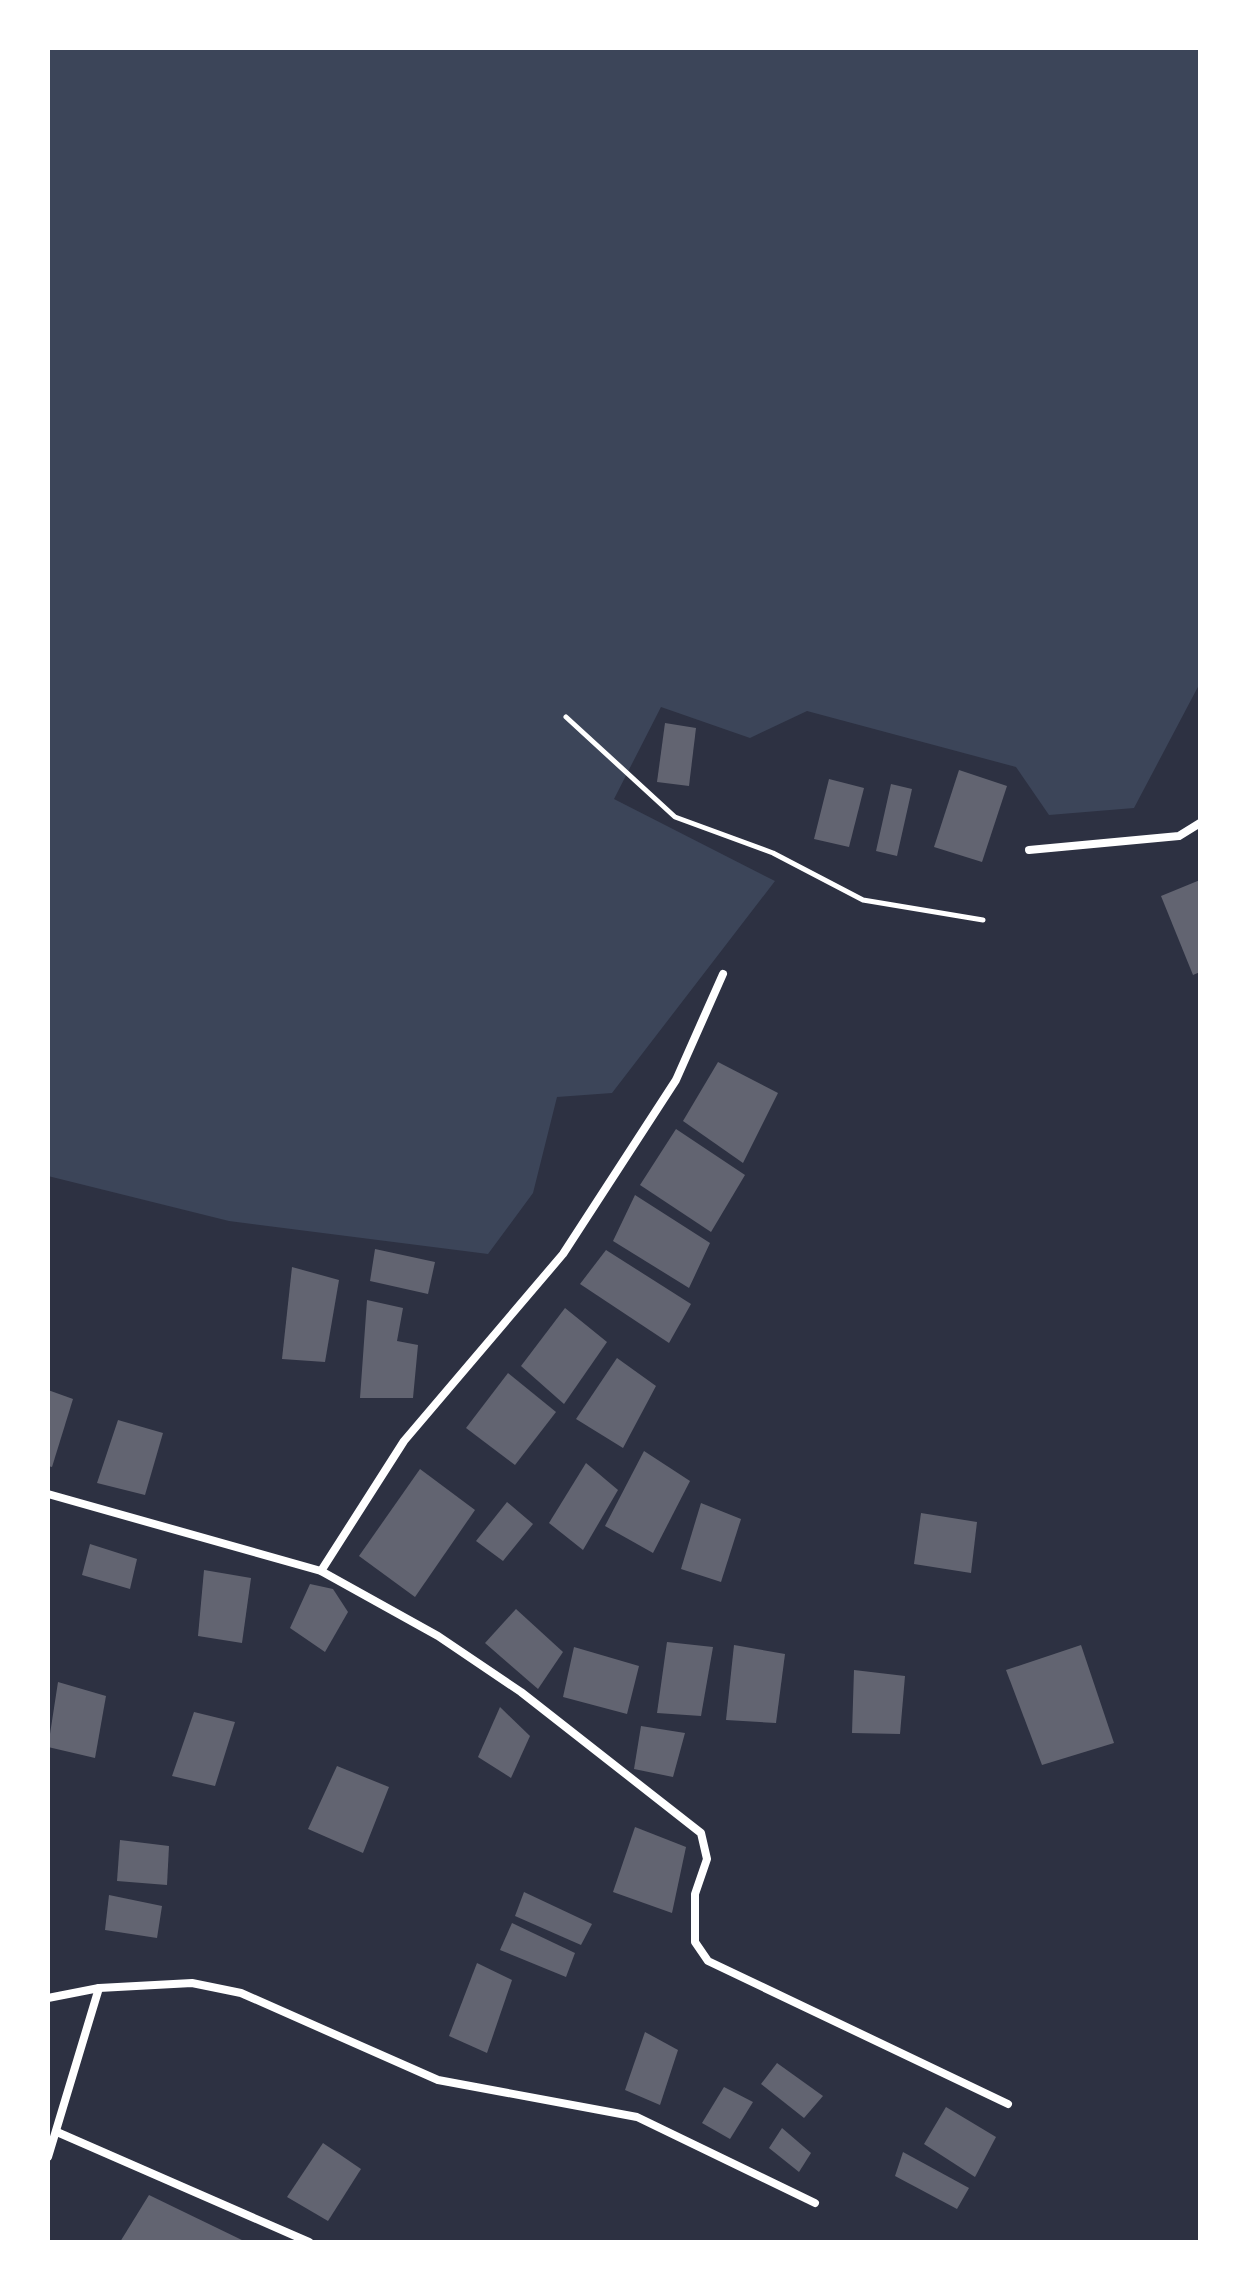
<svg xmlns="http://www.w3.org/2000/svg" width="1248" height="2290" font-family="'Alegreya Sans',sans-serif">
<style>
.green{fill:#3c4559}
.building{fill:#626471}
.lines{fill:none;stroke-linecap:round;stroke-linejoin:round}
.path{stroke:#fff;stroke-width:5}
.minor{stroke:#fff;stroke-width:8}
</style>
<rect width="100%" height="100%" fill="#2d3142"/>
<!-- green -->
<path class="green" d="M48,48H1200V683L1134,808L1049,815L1016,767L807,711L750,738L661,707L614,799L775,881L612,1093L557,1097L533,1193L488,1254L229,1221L48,1176Z"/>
<!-- building -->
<g class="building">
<path d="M665,723L696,728L689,786L657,782Z"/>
<path d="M959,770L1007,786L982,862L934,847Z"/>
<path d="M829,779L864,788L849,847L814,839Z"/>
<path d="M891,784L912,789L897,856L876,851Z"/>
<path d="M1200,880V972L1193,975L1161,896Z"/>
<path d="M718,1062L778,1093L743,1163L683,1121Z"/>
<path d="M676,1129L745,1175L711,1232L640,1185Z"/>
<path d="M635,1195L710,1243L689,1288L613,1241Z"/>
<path d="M375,1249L435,1262L428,1294L370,1281Z"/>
<path d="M606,1250L691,1304L669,1343L580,1284Z"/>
<path d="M292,1267L339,1280L325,1362L282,1359Z"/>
<path d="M367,1300L403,1308L397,1341L418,1345L413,1398H360Z"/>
<path d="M565,1308L607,1342L564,1404L521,1366Z"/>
<path d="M617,1358L656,1386L623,1448L576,1419Z"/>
<path d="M508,1373L556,1412L515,1465L466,1428Z"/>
<path d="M48,1390L73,1399L52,1467L48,1466Z"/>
<path d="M118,1420L163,1433L145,1495L97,1483Z"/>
<path d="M644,1451L690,1481L653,1553L605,1526Z"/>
<path d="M586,1463L618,1490L583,1550L549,1523Z"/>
<path d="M420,1469L475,1510L415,1597L359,1556Z"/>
<path d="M507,1502L533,1524L503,1561L476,1541Z"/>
<path d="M701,1503L741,1519L721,1582L681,1569Z"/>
<path d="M921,1513L977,1522L971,1573L914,1564Z"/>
<path d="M90,1544L137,1559L130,1589L82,1575Z"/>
<path d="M204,1570L251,1578L242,1643L198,1636Z"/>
<path d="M310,1584L333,1589L348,1612L325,1652L290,1628Z"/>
<path d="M516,1609L563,1652L538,1689L485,1643Z"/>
<path d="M667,1642L713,1647L701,1716L657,1713Z"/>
<path d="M734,1645L785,1654L776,1723L726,1720Z"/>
<path d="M1081,1645L1114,1743L1042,1765L1006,1670Z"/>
<path d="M574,1647L639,1666L627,1714L563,1697Z"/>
<path d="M854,1670L905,1676L900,1734L852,1733Z"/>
<path d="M58,1682L106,1696L95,1758L48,1747Z"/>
<path d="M500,1707L530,1736L511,1778L478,1757Z"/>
<path d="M194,1712L235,1722L215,1786L172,1776Z"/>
<path d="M641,1726L685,1733L673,1777L634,1769Z"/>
<path d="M337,1766L389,1787L363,1853L308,1829Z"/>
<path d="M635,1827L686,1847L672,1913L613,1892Z"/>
<path d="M120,1840L169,1846L167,1885L117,1881Z"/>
<path d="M524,1892L592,1924L581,1945L515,1916Z"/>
<path d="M109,1895L162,1906L157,1938L105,1930Z"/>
<path d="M512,1923L575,1953L566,1977L500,1950Z"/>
<path d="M477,1963L512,1980L487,2053L449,2036Z"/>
<path d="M645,2032L678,2050L660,2105L625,2090Z"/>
<path d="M777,2063L823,2096L804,2118L761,2084Z"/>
<path d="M724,2087L753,2102L730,2139L702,2123Z"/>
<path d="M946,2107L996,2137L975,2177L924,2144Z"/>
<path d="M782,2128L811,2153L799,2172L769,2148Z"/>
<path d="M323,2143L361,2169L328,2221L287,2197Z"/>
<path d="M903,2152L969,2188L957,2209L895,2176Z"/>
<path d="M149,2195L246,2242H120Z"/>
</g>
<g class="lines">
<!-- path -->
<path class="path" d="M566,717L675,817L773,853L863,900L983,920"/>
<!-- minor -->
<g class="minor">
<path d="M1029,850L1179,836L1200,823"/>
<path d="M48,1494L321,1571L438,1636L521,1692L701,1833L707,1859L695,1894V1942L708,1961L1008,2104"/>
<path d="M321,1571L404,1441L563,1254L676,1080L723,974"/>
<path d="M48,1998L99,1988L192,1983L241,1993L438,2080L637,2117L815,2203"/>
<path d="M57,2132L309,2242"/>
<path d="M48,2157L99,1988"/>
</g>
</g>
<!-- border -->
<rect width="1248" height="2290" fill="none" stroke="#ffffff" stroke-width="100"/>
</svg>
